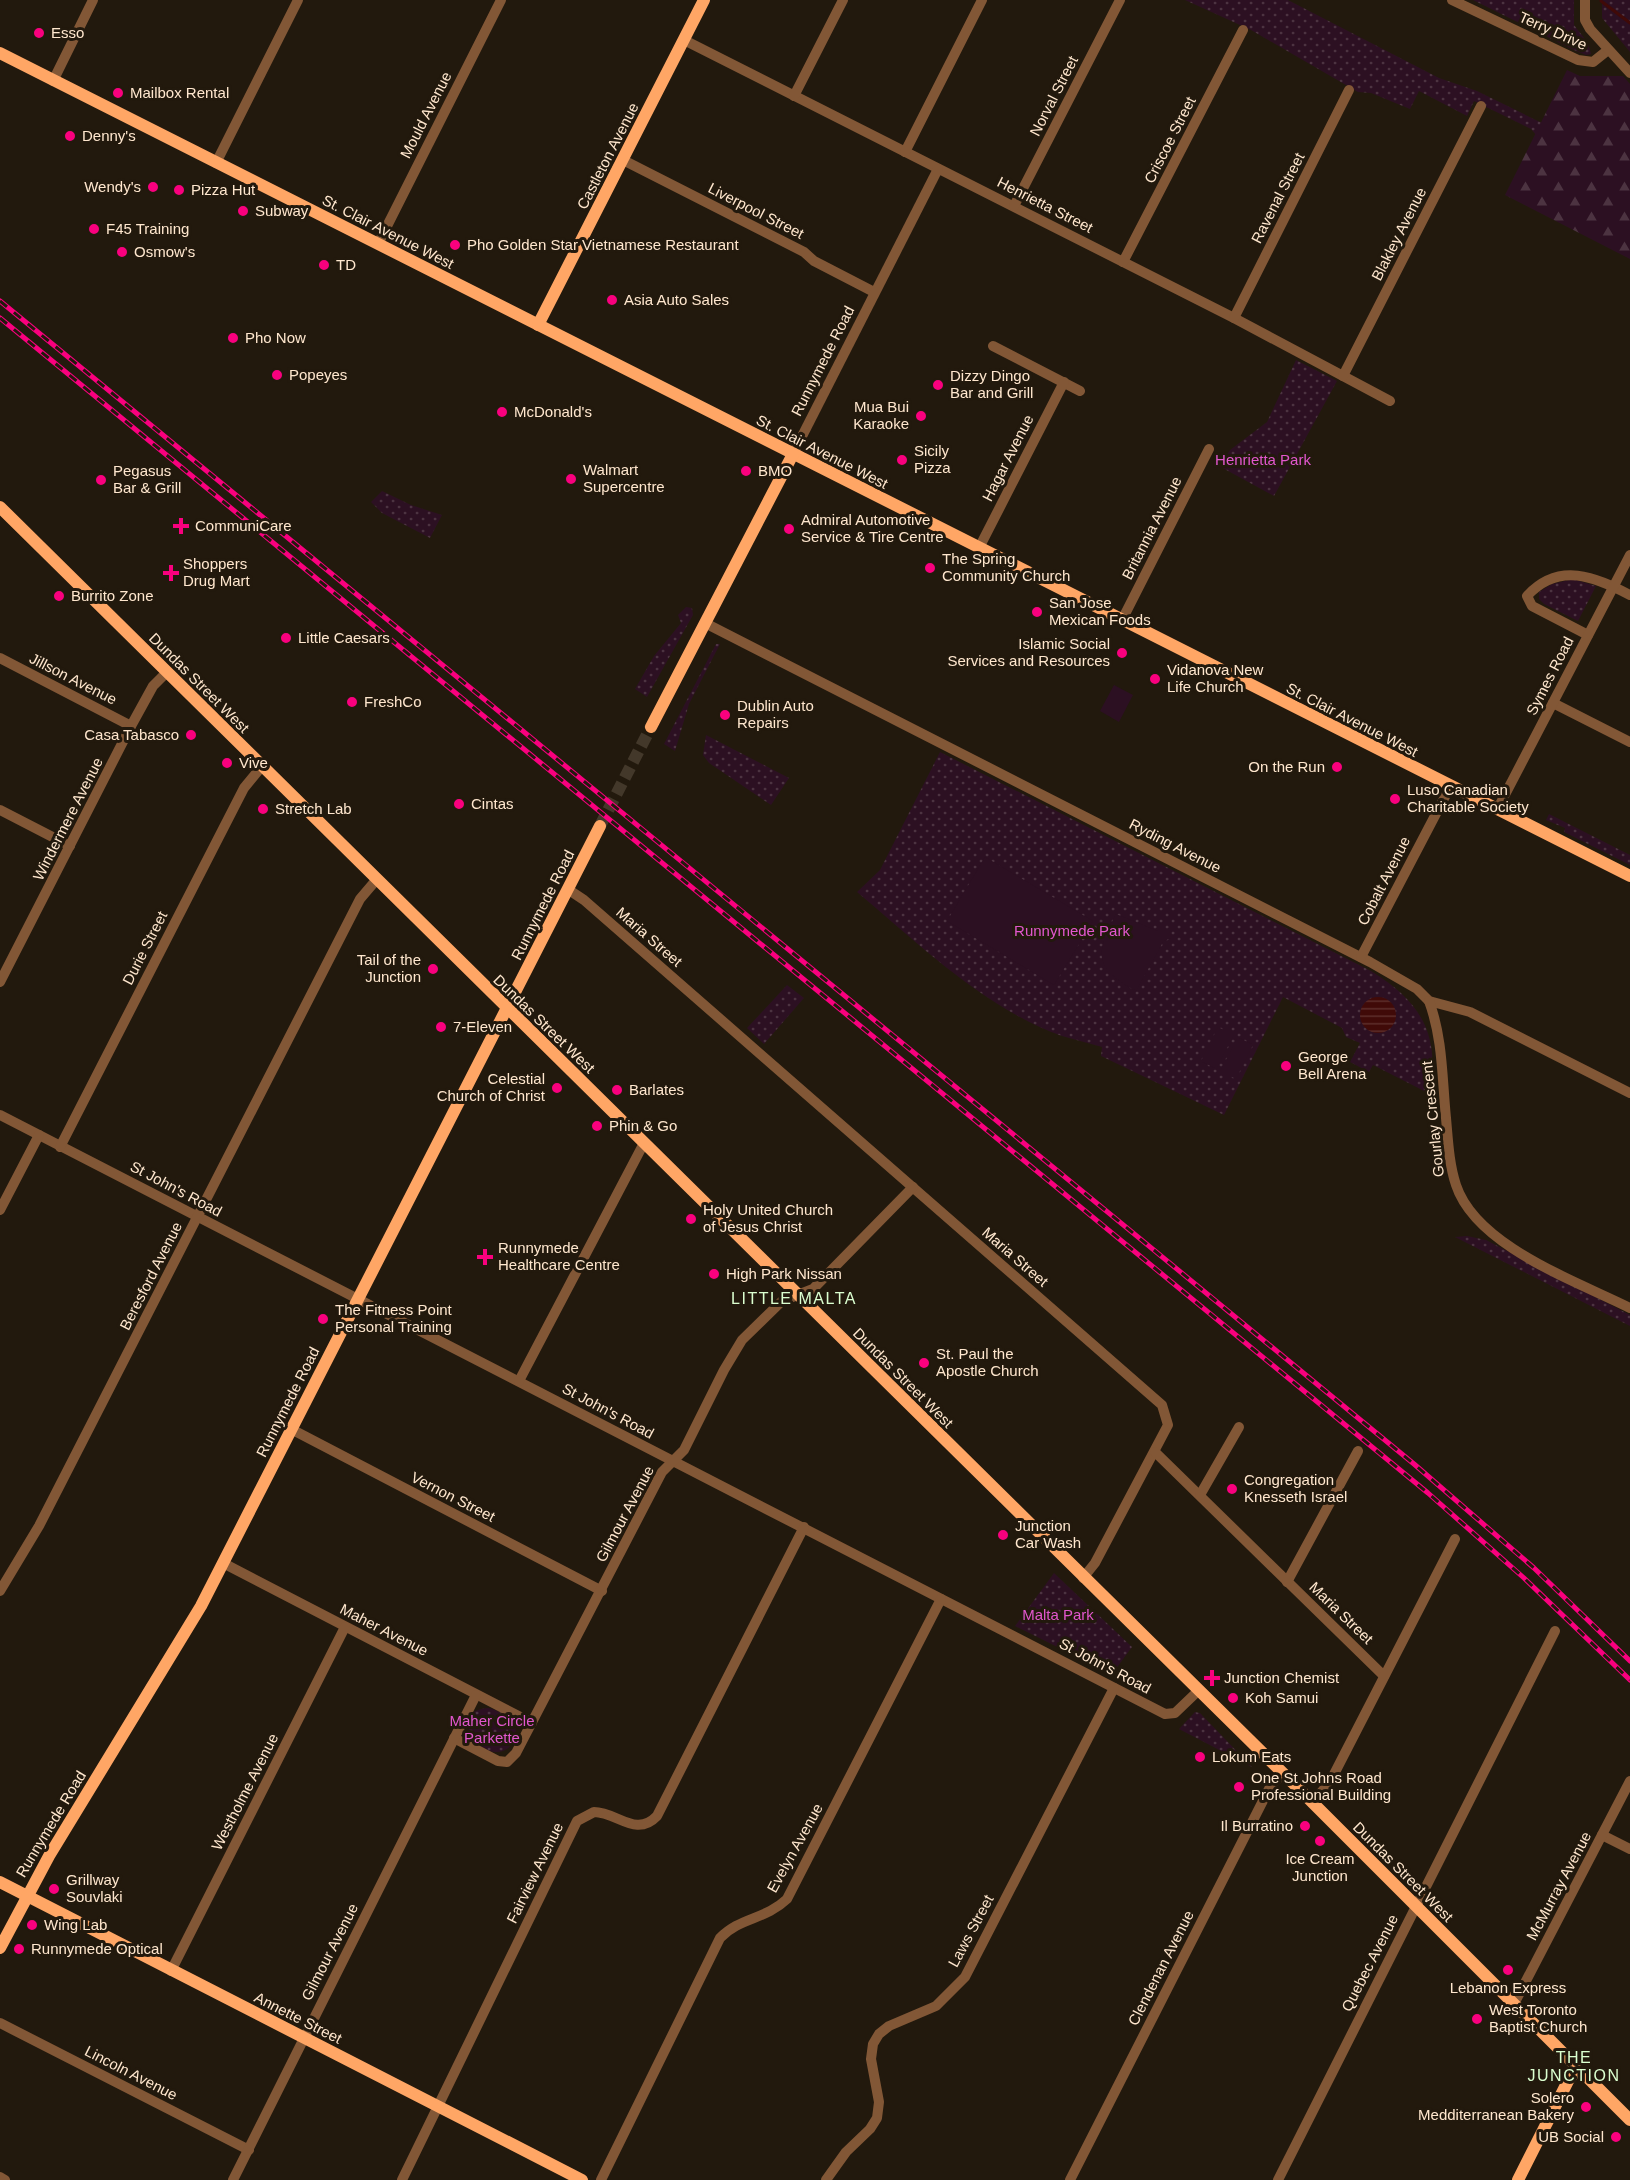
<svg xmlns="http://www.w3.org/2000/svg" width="1630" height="2180" font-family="Arial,sans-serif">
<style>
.grass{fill:url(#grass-dots)}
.forest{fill:url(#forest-firs)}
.garden{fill:#2c1022}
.water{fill:url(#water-rules)}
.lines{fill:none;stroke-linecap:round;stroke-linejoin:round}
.stream{stroke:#400a08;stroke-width:3}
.secondary-tunnel{stroke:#43382a;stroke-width:12;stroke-dasharray:12 6;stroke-linecap:butt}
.street{stroke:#825736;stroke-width:10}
.secondary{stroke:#ffa665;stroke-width:12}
.rail-casing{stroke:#f9007e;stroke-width:5}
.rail{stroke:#22190d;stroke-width:3;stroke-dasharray:9;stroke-linecap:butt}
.poi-dot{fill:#f9007e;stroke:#22190d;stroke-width:2}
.labels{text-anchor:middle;stroke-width:6;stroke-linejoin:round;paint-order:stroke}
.street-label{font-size:15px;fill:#ffe7ce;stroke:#22190d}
.poi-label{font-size:15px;fill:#ffe7ce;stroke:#22190d;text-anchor:start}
.park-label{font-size:15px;fill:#e257ce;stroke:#22190d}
.neighbourhood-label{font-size:16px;letter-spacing:1.5px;fill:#dbffd0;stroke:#22190d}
</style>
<defs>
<pattern id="grass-dots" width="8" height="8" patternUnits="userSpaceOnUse" patternTransform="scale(1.5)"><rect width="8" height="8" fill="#2c1022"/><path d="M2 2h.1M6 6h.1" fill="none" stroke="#4c3341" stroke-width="1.8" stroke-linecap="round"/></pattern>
<pattern id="forest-firs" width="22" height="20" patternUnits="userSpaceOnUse" patternTransform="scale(1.5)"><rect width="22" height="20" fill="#2c1022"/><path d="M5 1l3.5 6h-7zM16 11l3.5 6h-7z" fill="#4c3341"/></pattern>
<pattern id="water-rules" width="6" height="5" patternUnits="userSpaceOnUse" patternTransform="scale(1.5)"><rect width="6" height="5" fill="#400a08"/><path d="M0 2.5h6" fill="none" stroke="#5d2e2b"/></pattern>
</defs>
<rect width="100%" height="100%" fill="#22190d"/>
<!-- grass -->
<g class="grass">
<path d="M1185,0H1288L1439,78L1477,91L1542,123L1536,135L1531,129L1474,101L1467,116L1419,91L1410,109L1371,93L1358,92L1251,30Z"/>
<path d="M1473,0H1574V25L1588,43L1591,54L1586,55L1574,50Z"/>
<path d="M1602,0H1630V52L1602,18Z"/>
<path d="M1296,360L1337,381L1274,496L1219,466L1230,450L1267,422Z"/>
<path d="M382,491L411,505L442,515L430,538L382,513L371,502Z"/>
<path d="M1573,579L1596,586L1578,621L1544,604L1539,599V592L1552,584Z"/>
<path d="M686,607L692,608L693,615L647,697L635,689L654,656L681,623L678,615Z"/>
<path d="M716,644H720L689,704L675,751L664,744Z"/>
<path d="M706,735L789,778L771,805L709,763L703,755Z"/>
<path d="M940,752L1371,971C1421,1002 1440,1033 1430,1094L1373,1065L1369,1072L1350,1062L1360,1043L1346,1037L1342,1028L1283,997L1224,1115L1101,1056L1102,1047C1089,1043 1075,1040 1062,1036C984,1008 919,944 857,892L880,870Z"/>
<path d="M1549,814L1630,855V865L1564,832L1565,828L1546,820Z"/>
<path d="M787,985L804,998L764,1044L747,1028Z"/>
<path d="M1467,1236L1486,1240L1630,1315V1326L1455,1237Z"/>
<path d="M1054,1573L1132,1647L1112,1674L1015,1626Z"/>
<path d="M488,1708C504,1712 520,1722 515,1740C492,1779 439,1711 488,1708Z"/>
<path d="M1195,1712L1200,1713L1252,1767L1179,1729Z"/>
</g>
<!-- forest -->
<path class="forest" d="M1567,70L1580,76H1623L1630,84V259L1505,195Z"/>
<!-- garden -->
<g class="garden">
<path d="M1114,685L1133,695L1119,722L1100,711Z"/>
<path d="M985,857L1093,921L1054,985L947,921Z"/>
<path d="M1116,914L1158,931H1169L1172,937L1163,942L1136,991C1094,968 1095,954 1116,914Z"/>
<path d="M1218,1027L1234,1035L1216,1069L1201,1061Z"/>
<path d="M1238,1037L1253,1045L1236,1079L1220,1071Z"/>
</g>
<!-- water -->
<circle class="water" cx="1378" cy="1015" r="18"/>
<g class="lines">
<!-- stream -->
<path class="stream" d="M1601,1L1630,23"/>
<!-- secondary-tunnel -->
<path class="secondary-tunnel" d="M600,826L651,727"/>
<!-- street -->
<g class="street">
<path d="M1452,0L1578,60L1593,62L1608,50"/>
<path d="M1585,0V20L1590,29L1630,73"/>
<path d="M684,40L1234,318L1390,401"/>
<path d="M53,81L93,0"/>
<path d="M794,96L843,0"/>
<path d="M905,152L982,0"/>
<path d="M623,160L804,252L814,261L874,292"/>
<path d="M216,163L298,0"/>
<path d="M1014,206L1120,0"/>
<path d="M378,244L501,0"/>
<path d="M1123,262L1243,30"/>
<path d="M1234,318L1349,90"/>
<path d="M993,346L1080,391"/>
<path d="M1343,376L1481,106"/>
<path d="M793,454L938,169"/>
<path d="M979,548L1064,382"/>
<path d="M1122,620L1209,449"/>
<path d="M705,623L1370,962L1417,989L1429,1001L1470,1012L1630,1093"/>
<path d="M1588,635L1532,606L1527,596C1559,561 1595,577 1630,595"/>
<path d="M0,658L131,726"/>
<path d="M1553,703L1630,742"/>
<path d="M0,810L70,846"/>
<path d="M1497,810L1630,555"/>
<path d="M569,890L584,900L1162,1405L1168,1425L1095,1563L1083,1578"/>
<path d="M1361,957L1450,787"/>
<path d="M0,982L131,726L153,686L167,672"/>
<path d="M1429,1001C1443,1039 1442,1078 1446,1118C1448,1140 1449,1164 1456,1185C1476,1246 1576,1281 1630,1308"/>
<path d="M0,1115L1165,1714L1175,1713L1198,1691"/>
<path d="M60,1147L244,788L262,766"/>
<path d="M0,1210L39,1135"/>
<path d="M519,1381L644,1143"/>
<path d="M291,1429L602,1591"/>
<path d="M1155,1452L1384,1676"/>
<path d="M1200,1495L1239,1427"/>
<path d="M223,1563L532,1723"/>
<path d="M1287,1582L1358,1451"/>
<path d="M0,1591L39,1526L360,899L377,879"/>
<path d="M454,1738L498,1761L507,1762L516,1753L662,1472L684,1450L724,1370L742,1340L782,1301L813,1289L913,1187"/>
<path d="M1312,1803L1330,1782L1455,1539"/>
<path d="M1602,1835L1630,1849"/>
<path d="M171,1971L345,1627"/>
<path d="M1514,2004L1630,1781"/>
<path d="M0,2023L249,2150"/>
<path d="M0,2177L5,2180"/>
<path d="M233,2180L476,1695"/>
<path d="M402,2180L577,1821L594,1812C617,1812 636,1838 657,1816L804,1527"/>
<path d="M601,2180L720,1938C740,1917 765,1920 787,1899L941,1599"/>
<path d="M826,2180L846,2152L870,2129L877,2118L879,2102L871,2059L873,2044L879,2034L889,2026L936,2006L965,1977L1114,1688"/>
<path d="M1070,2180L1271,1785L1283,1774"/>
<path d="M1278,2180L1555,1631"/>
</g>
<!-- secondary -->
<g class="secondary">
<path d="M0,53L1630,876"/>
<path d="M538,325L704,0"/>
<path d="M0,507L1294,1784L1630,2120"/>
<path d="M651,727L793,454"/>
<path d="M0,1882L582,2180"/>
<path d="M0,1948L49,1856L201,1606L600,826"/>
<path d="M1518,2180L1569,2079L1578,2069"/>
</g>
<!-- rail casing -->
<g class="rail-casing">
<g id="rail">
<path d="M0,301L1414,1464L1534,1568L1630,1661"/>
<path d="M0,318L1428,1493L1524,1578L1630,1680"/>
</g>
</g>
<!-- rail -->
<use href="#rail" class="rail"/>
</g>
<!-- markers -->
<g class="poi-dot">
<circle cx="39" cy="33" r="6"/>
<circle cx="118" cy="93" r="6"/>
<circle cx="70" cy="136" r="6"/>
<circle cx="153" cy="187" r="6"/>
<circle cx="179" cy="190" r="6"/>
<circle cx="243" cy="211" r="6"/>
<circle cx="94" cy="229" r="6"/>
<circle cx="455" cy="245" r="6"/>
<circle cx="122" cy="252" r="6"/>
<circle cx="324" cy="265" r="6"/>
<circle cx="612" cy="300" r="6"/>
<circle cx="233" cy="338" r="6"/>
<circle cx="277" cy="375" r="6"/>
<circle cx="938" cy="385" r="6"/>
<circle cx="502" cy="412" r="6"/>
<circle cx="921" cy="416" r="6"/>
<circle cx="902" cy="460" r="6"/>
<circle cx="746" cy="471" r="6"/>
<circle cx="571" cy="479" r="6"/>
<circle cx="101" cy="480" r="6"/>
<path d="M178 517h6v6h6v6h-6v6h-6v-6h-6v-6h6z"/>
<circle cx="789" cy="529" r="6"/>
<circle cx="930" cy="568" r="6"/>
<path d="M168 564h6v6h6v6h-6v6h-6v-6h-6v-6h6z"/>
<circle cx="59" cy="596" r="6"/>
<circle cx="1037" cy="612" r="6"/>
<circle cx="286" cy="638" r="6"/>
<circle cx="1122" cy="653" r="6"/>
<circle cx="1155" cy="679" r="6"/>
<circle cx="352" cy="702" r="6"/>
<circle cx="725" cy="715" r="6"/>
<circle cx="191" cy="735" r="6"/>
<circle cx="227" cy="763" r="6"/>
<circle cx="1337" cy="767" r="6"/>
<circle cx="1395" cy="799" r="6"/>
<circle cx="459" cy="804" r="6"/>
<circle cx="263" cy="809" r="6"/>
<circle cx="433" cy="969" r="6"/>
<circle cx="441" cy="1027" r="6"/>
<circle cx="1286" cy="1066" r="6"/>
<circle cx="557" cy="1088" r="6"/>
<circle cx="617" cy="1090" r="6"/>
<circle cx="597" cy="1126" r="6"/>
<circle cx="691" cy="1219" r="6"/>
<path d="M482 1248h6v6h6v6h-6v6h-6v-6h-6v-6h6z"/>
<circle cx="714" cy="1274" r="6"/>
<circle cx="323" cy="1319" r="6"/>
<circle cx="924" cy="1363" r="6"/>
<circle cx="1232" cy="1489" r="6"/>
<circle cx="1003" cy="1535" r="6"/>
<path d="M1209 1669h6v6h6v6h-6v6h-6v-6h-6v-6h6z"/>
<circle cx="1233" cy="1698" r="6"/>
<circle cx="1200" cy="1757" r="6"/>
<circle cx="1239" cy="1787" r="6"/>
<circle cx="1305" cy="1826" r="6"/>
<circle cx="1320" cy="1841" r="6"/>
<circle cx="54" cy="1889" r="6"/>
<circle cx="32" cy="1925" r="6"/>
<circle cx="19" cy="1949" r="6"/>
<circle cx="1508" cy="1970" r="6"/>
<circle cx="1477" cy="2019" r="6"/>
<circle cx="1586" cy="2107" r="6"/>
<circle cx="1616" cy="2137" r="6"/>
</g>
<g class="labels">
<!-- street labels -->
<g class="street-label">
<text transform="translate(1553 31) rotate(24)" y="5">Terry Drive</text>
<text transform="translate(1054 96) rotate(-63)" y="5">Norval Street</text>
<text transform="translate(426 115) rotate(-63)" y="5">Mould Avenue</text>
<text transform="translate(1170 140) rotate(-63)" y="5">Criscoe Street</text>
<text transform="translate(608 156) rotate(-63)" y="5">Castleton Avenue</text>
<text transform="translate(1278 198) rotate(-63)" y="5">Ravenal Street</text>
<text transform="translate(1045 205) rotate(27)" y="5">Henrietta Street</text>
<text transform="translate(756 211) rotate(27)" y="5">Liverpool Street</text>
<text transform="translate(388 232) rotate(27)" y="5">St. Clair Avenue West</text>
<text transform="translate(1399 234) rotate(-63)" y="5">Blakley Avenue</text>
<text transform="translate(823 361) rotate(-63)" y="5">Runnymede Road</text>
<text transform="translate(822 452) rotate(27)" y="5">St. Clair Avenue West</text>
<text transform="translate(1008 458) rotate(-63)" y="5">Hagar Avenue</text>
<text transform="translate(1152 528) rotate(-63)" y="5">Britannia Avenue</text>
<text transform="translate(1550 676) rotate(-63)" y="5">Symes Road</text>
<text transform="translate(73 679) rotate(27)" y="5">Jillson Avenue</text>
<text transform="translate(199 683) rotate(45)" y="5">Dundas Street West</text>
<text transform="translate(1352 720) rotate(27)" y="5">St. Clair Avenue West</text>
<text transform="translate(68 819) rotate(-63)" y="5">Windermere Avenue</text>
<text transform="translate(1175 846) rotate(27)" y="5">Ryding Avenue</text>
<text transform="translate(1384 881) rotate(-63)" y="5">Cobalt Avenue</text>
<text transform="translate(543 905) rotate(-63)" y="5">Runnymede Road</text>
<text transform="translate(649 937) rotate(41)" y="5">Maria Street</text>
<text transform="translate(145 948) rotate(-63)" y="5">Durie Street</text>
<text transform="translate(544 1024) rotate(44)" y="5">Dundas Street West</text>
<text transform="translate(1433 1119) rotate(-96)" y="5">Gourlay Crescent</text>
<text transform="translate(176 1189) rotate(28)" y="5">St John's Road</text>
<text transform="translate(1015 1257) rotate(41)" y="5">Maria Street</text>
<text transform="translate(151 1276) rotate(-63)" y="5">Beresford Avenue</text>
<text transform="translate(903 1378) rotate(45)" y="5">Dundas Street West</text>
<text transform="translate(288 1402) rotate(-63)" y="5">Runnymede Road</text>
<text transform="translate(608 1411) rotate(28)" y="5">St John's Road</text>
<text transform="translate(453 1497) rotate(27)" y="5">Vernon Street</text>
<text transform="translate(625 1514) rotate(-62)" y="5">Gilmour Avenue</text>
<text transform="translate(1341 1613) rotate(44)" y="5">Maria Street</text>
<text transform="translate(384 1630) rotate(27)" y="5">Maher Avenue</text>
<text transform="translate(1105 1666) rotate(28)" y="5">St John's Road</text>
<text transform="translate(245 1792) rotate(-63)" y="5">Westholme Avenue</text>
<text transform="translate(51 1824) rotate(-59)" y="5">Runnymede Road</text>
<text transform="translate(795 1848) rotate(-61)" y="5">Evelyn Avenue</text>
<text transform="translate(1403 1872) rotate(45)" y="5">Dundas Street West</text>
<text transform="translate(535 1873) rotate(-64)" y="5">Fairview Avenue</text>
<text transform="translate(1559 1886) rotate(-62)" y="5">McMurray Avenue</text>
<text transform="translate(971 1931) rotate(-62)" y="5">Laws Street</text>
<text transform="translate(330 1952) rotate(-63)" y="5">Gilmour Avenue</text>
<text transform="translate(1370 1963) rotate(-63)" y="5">Quebec Avenue</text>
<text transform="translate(1161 1968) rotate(-63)" y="5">Clendenan Avenue</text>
<text transform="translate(298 2018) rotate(27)" y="5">Annette Street</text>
<text transform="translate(131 2073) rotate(27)" y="5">Lincoln Avenue</text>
</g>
<!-- poi labels -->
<g class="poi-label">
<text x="51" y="38">Esso</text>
<text x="130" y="98">Mailbox Rental</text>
<text x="82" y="141">Denny's</text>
<text x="141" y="192" text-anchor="end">Wendy's</text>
<text x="191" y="195">Pizza Hut</text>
<text x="255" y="216">Subway</text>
<text x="106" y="234">F45 Training</text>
<text x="467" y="250">Pho Golden Star Vietnamese Restaurant</text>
<text x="134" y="257">Osmow's</text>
<text x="336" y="270">TD</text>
<text x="624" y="305">Asia Auto Sales</text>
<text x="245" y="343">Pho Now</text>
<text x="289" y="380">Popeyes</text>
<text x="950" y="381">Dizzy Dingo<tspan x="950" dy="17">Bar and Grill</tspan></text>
<text x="909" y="412" text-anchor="end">Mua Bui<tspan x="909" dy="17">Karaoke</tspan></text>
<text x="514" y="417">McDonald's</text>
<text x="914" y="456">Sicily<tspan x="914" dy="17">Pizza</tspan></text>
<text x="583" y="475">Walmart<tspan x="583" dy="17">Supercentre</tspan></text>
<text x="113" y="476">Pegasus<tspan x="113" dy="17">Bar &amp; Grill</tspan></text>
<text x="758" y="476">BMO</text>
<text x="801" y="525">Admiral Automotive<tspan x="801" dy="17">Service &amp; Tire Centre</tspan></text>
<text x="195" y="531">CommuniCare</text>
<text x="942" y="564">The Spring<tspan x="942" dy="17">Community Church</tspan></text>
<text x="183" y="569">Shoppers<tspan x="183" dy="17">Drug Mart</tspan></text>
<text x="71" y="601">Burrito Zone</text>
<text x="1049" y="608">San Jose<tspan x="1049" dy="17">Mexican Foods</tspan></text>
<text x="298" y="643">Little Caesars</text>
<text x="1110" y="649" text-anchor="end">Islamic Social<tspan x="1110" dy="17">Services and Resources</tspan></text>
<text x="1167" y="675">Vidanova New<tspan x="1167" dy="17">Life Church</tspan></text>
<text x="364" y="707">FreshCo</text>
<text x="737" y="711">Dublin Auto<tspan x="737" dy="17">Repairs</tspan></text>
<text x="179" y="740" text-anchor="end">Casa Tabasco</text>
<text x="239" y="768">Vive</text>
<text x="1325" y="772" text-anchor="end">On the Run</text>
<text x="1407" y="795">Luso Canadian<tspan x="1407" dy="17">Charitable Society</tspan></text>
<text x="471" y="809">Cintas</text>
<text x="275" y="814">Stretch Lab</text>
<text x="421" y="965" text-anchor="end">Tail of the<tspan x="421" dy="17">Junction</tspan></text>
<text x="453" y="1032">7-Eleven</text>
<text x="1298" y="1062">George<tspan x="1298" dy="17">Bell Arena</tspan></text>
<text x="545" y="1084" text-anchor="end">Celestial<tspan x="545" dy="17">Church of Christ</tspan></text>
<text x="629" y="1095">Barlates</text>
<text x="609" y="1131">Phin &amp; Go</text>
<text x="703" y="1215">Holy United Church<tspan x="703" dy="17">of Jesus Christ</tspan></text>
<text x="498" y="1253">Runnymede<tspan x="498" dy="17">Healthcare Centre</tspan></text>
<text x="726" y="1279">High Park Nissan</text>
<text x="335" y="1315">The Fitness Point<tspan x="335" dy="17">Personal Training</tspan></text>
<text x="936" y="1359">St. Paul the<tspan x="936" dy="17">Apostle Church</tspan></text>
<text x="1244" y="1485">Congregation<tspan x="1244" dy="17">Knesseth Israel</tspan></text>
<text x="1015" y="1531">Junction<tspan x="1015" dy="17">Car Wash</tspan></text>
<text x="1224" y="1683">Junction Chemist</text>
<text x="1245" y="1703">Koh Samui</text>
<text x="1212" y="1762">Lokum Eats</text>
<text x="1251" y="1783">One St Johns Road<tspan x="1251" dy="17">Professional Building</tspan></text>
<text x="1293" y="1831" text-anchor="end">Il Burratino</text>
<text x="1320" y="1864" text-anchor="middle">Ice Cream<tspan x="1320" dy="17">Junction</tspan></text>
<text x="66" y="1885">Grillway<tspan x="66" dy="17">Souvlaki</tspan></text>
<text x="44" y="1930">Wing Lab</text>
<text x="31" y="1954">Runnymede Optical</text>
<text x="1508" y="1993" text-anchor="middle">Lebanon Express</text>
<text x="1489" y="2015">West Toronto<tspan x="1489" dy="17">Baptist Church</tspan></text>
<text x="1574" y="2103" text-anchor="end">Solero<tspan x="1574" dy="17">Medditerranean Bakery</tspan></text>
<text x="1604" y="2142" text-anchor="end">UB Social</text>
</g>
<!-- park labels -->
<g class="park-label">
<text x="1263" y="465">Henrietta Park</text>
<text x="1072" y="936">Runnymede Park</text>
<text x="1058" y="1620">Malta Park</text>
<text x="492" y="1726">Maher Circle<tspan x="492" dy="17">Parkette</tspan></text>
</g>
<!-- neighbourhood labels -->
<g class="neighbourhood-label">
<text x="794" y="1304">LITTLE MALTA</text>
<text x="1574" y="2063">THE<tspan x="1574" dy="18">JUNCTION</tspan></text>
</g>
</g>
</svg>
